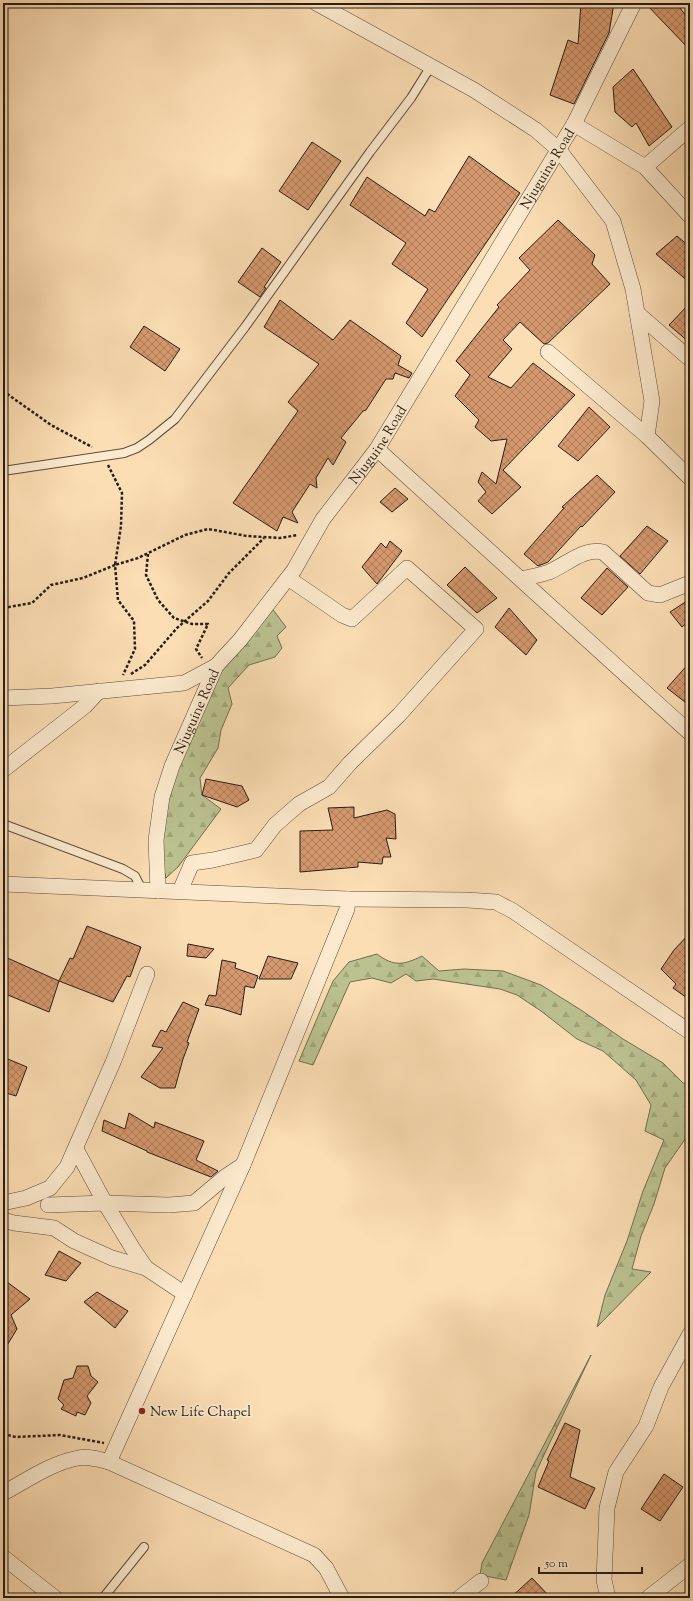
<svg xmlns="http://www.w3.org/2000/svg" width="693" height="1601" font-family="'Sorts Mill Goudy',serif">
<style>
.forest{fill:url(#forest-firs);stroke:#716f53}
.building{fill:url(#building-cross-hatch);stroke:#271c16}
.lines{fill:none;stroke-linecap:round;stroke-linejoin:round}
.lane-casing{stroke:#5c4c3e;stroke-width:10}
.street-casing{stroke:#5c4c3e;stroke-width:16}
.path{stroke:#271c16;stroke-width:2.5;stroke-dasharray:3 2;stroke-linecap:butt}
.lane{stroke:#fdeace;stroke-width:8}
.street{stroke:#fdeace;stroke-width:15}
.poi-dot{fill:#8f2418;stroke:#fdeace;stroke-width:1.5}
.labels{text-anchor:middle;stroke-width:3.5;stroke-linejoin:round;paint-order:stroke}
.street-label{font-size:14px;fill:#271c16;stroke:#fdeace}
.poi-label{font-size:14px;fill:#271c16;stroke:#fdeace;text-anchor:start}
</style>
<defs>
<pattern id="forest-firs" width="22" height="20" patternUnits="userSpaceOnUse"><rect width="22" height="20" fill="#bbc290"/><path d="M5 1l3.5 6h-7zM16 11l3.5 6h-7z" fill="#a1a67b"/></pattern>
<pattern id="building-cross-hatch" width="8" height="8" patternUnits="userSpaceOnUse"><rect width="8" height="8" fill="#d6996f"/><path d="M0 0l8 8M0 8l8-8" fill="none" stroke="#ae7c5a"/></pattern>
</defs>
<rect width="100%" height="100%" fill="#fcdeb4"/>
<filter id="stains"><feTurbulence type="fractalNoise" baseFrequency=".005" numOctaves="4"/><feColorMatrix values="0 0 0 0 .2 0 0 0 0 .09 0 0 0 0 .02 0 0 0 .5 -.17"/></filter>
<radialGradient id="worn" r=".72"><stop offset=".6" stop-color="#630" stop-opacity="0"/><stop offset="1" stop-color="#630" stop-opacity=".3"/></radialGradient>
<!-- forest -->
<g class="forest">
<path d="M268,603L286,627L277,636L282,648L275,657L249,665L228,688L232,704L221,730L218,748L200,778L202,795L221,809L178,867L166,878L156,840L162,797L216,666Z"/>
<path d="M377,954C394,967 404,965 422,956L439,971L464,969L503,971L541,985L581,1010L623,1039L663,1063L683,1083L690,1085V1132L665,1168L654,1204L641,1236L632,1269L651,1272L597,1327L605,1295L627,1241L643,1191L664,1140L645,1131L651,1105L636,1080L603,1051L577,1039L541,1011L517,995L500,989L433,979L416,981L406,974L391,983L372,978L350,982L313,1065L299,1061L333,981L349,962Z"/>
<path d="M591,1355L536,1472L529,1515L506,1580L480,1575L482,1563Z"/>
</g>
<!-- building -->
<g class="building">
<path d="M581,3H614L609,33L574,104L550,95L568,40L578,44Z"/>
<path d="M645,3H676L690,21V50Z"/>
<path d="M633,69L672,127L649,146L636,123L632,127L615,112L613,87Z"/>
<path d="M312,142L341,161L308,210L279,191Z"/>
<path d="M469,156L520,193L422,337L406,323L428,289L392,264L406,243L350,205L367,177L425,216L429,209L435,212Z"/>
<path d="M558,220L595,255L592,264L610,284L548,343L544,344L520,322L503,340L512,349L488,377L511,388L533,363L575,395L503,470L521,487L492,514L478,501L486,492L478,482L482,472L496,484L507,439L491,441L475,427L479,420L455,396L470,375L456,361L499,307L497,305L530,270L519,258Z"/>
<path d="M677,236L690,247V283L656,254Z"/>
<path d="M262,248L281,262L264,287L266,288L260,297L238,282Z"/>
<path d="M280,300L333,340L350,320L401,356L398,365L412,373L409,378L395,373L393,379H386L366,410L363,411L341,438L346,442L333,465L328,458L316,478L317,488L310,484L292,512L298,523L283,517L277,531L233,503L298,411L288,402L319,364L264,327Z"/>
<path d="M690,303V343L669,325Z"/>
<path d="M144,326L180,349L165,371L130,347Z"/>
<path d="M589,407L610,427L578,461L558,446Z"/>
<path d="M597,475L615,492L582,527L581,526L548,562L538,566L524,554L564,508L562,507Z"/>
<path d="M395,488L408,499L392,512L380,502Z"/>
<path d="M647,526L668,541L640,574L620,556Z"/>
<path d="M390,541L402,551L377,584L362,567L381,543L386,548Z"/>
<path d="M465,567L497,598L477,613L447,585Z"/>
<path d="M607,568L628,587L602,615L581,598Z"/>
<path d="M690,599V620L682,627L670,612Z"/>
<path d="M509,608L537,640L526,655L495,627Z"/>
<path d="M690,662V706L667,688Z"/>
<path d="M206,779L242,786L249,800L237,807L202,795Z"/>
<path d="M354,807V818L387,810L395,814L396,839L386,838L391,857H383L382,864L358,862V867L300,872V831L333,830L328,808Z"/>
<path d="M87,926L141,947L130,977L127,976L113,1002L59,981L70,958L73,959Z"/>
<path d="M690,933V1000L673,988L676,984L661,969L674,950Z"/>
<path d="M188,944L214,949L206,958L187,956Z"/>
<path d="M3,956L59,981L49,1012L3,993Z"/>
<path d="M268,956L298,963L291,979H259Z"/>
<path d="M222,960L236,963L235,968L258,976L254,988L245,986L241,1015L220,1008L205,1005L209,995L216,996Z"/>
<path d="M183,1002L199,1009L187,1042L189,1043L183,1059L175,1088H160L141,1077L163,1048L152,1046L161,1030L166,1032Z"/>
<path d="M3,1057L27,1067L16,1096L3,1092Z"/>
<path d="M129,1113L154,1128L155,1122L204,1141L196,1160L218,1171L211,1177L147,1152V1151L102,1131L104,1120L125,1129Z"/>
<path d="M59,1251L81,1263L66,1281L45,1275Z"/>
<path d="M3,1279L30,1299L11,1315L17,1329L3,1352Z"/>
<path d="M97,1292L128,1311L115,1328L84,1302Z"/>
<path d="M77,1366H88L91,1376L98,1382L87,1396L91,1403L85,1415L77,1412L76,1416L61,1409L64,1405L58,1399L64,1380L73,1378Z"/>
<path d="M565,1423L580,1430L570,1477L595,1488L585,1509L538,1487L549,1461L547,1460Z"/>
<path d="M664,1474L683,1487L660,1521L641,1509Z"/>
<path d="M532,1578L551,1598H510Z"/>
</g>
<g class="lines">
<!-- lane casing -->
<g class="lane-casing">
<g id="lane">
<path d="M3,471L124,453L137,448L149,440L175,419L245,327L370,152L411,98L431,66"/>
<path d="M3,824L123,869L135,876L142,890"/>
<path d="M103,1598L144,1547"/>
</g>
</g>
<!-- street casing -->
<g class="street-casing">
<g id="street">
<path d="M316,3L474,90L536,130L559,150L613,221L633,289L652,401L647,436"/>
<path d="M574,124L645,167L690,216"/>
<path d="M645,167L690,128"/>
<path d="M637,313L690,359"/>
<path d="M548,352L647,436L690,478"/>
<path d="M377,449L690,733"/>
<path d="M521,579C530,577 540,575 549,572C566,565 584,547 603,552L648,593L660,595L690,583"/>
<path d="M3,698L52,696L184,683L216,666"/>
<path d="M3,770L85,706L99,691"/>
<path d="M3,884L348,899L347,909L243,1165L109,1462"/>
<path id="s1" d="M158,891L156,840L162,797L172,766L216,666L240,640L294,570L323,519L377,449L574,124L634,3"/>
<path d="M180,891L192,863L213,860L256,850L275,825L299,804L329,787L350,763L399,715L476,629L407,568L352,619L342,615L288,578"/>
<path d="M348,899L467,900L496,902L513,911L690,1032"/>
<path d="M76,1149L105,1203L133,1249L146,1268L185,1294"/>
<path d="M3,1203L26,1198L50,1188L67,1167L114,1060L147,974"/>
<path d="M48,1205L105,1203L169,1205L194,1203L225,1177L243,1165"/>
<path d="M3,1220L14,1223L54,1228L74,1241L112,1258L146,1268"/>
<path d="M3,1493C26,1481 51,1463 78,1458C88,1456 98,1459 109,1462L314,1555L326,1568L342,1598"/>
<path d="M3,1557L55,1598"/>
<path d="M459,1598L481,1581"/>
<path d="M608,1598L604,1580L607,1508L616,1472L646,1426L661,1387L690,1334"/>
<path d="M648,1598L690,1565"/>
</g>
</g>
<!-- path -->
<g class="path">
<path d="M3,391L51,425L92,447"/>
<path d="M108,465L122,493L121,526L115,565L138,558L185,535L208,529L247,536L280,538L298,535"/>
<path d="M148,554L146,575L158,600L174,618L192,624H208L196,649L202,658"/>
<path d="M3,608L32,603L51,585L83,578L115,565L118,600L134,621L135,649L123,675"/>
<path d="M131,674L145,665L177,628L208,601L229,573L264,538"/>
<path d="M3,1434L16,1437L60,1435L104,1443"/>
</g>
<!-- lane -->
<use href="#lane" class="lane"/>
<!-- street -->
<use href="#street" class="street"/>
</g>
<!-- markers -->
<circle class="poi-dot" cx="142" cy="1411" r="4"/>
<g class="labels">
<!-- street labels -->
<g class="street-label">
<text dy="5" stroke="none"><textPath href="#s1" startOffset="835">Njuguine Road</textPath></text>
<text dy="5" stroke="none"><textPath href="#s1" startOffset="511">Njuguine Road</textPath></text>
<text dy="5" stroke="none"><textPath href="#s1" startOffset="187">Njuguine Road</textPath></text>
</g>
<!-- poi labels -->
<g class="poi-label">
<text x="150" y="1416">New Life Chapel</text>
</g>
</g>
<!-- margin -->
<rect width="693" height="1601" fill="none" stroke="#fcdeb4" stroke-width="16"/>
<rect x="4" y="4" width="685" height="1593" fill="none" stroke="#271c16" stroke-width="2"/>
<rect x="8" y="8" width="677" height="1585" fill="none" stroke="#271c16"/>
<!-- scale -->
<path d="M539 1567v6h103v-6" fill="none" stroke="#271c16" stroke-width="2"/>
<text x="545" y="1567" font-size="12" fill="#271c16" stroke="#fdeace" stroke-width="3" paint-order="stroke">50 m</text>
<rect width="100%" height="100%" filter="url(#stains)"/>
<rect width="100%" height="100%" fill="url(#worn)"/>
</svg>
